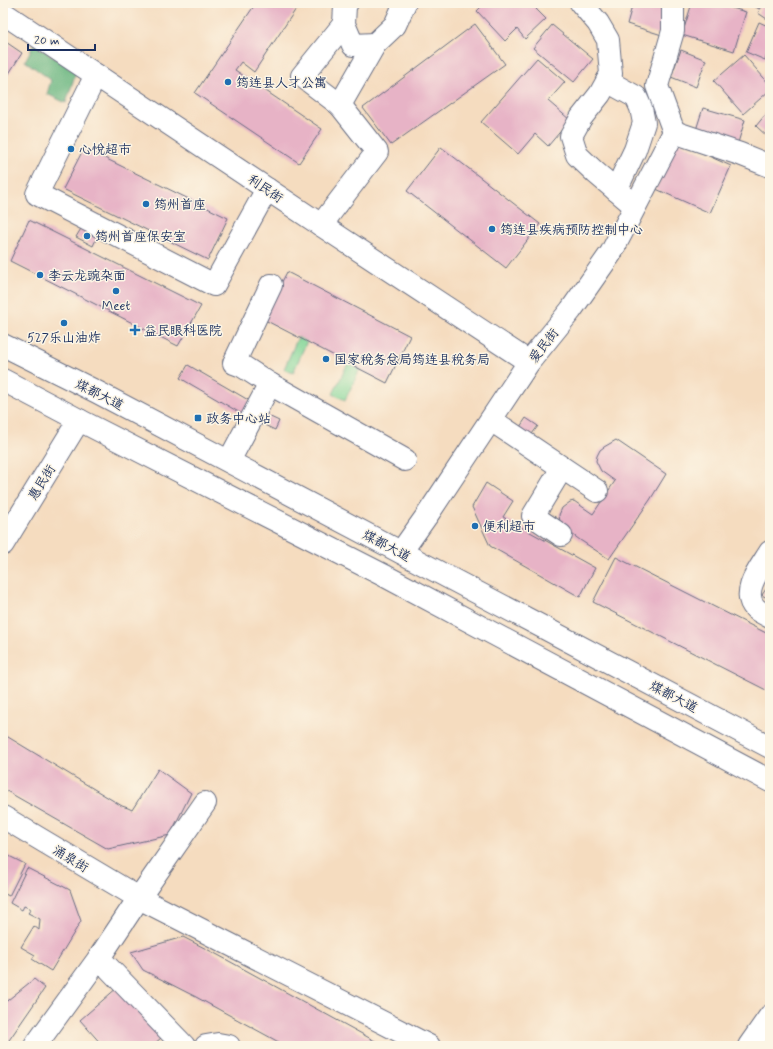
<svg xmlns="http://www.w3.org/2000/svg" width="773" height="1049" font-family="Mynerve,'LXGW WenKai TC',sans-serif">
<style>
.green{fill:#82d597;stroke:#4e827a}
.forest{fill:#69b680;stroke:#42726f}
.building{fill:#e7b3c6}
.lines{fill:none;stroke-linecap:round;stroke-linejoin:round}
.minor-casing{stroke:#676c80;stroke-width:24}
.major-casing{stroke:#676c80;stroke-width:24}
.minor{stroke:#fff;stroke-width:22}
.major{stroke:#fff;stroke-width:22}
.poi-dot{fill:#1f6fb2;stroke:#fcf5e5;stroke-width:1.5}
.labels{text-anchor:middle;stroke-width:3;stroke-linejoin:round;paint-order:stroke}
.poi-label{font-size:13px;fill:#1b2f5e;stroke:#fcf5e5;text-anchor:start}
.street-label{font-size:13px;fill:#1b2f5e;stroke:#fcf5e5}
</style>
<rect width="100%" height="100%" fill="#fcf5e5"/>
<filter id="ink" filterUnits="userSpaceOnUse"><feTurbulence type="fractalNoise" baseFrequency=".025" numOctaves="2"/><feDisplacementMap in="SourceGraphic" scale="8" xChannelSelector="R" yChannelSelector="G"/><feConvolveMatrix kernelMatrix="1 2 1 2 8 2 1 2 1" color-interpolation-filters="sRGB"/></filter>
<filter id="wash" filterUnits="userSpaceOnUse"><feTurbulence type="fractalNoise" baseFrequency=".012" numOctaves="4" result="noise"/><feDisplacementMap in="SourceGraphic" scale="16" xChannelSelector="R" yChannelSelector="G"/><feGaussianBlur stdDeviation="0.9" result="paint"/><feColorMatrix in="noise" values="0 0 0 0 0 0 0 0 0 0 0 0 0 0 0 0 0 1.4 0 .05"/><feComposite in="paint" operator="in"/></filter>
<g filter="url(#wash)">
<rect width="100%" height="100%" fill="#f5dcbf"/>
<!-- green -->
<g class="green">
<path d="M298,337L307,341L293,373L284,369Z"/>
<path d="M348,363L360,369L345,400L333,394Z"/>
</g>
<!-- forest -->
<path class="forest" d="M34,44L76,72L66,103L47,94L51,80L25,61Z"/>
<g id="blocks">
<!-- building -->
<g class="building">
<path d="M256,3H300L254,72L241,62L235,70L322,129L299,163L195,93Z"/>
<path d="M485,3H541L536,9L546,19L525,39L517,29L505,41L477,11Z"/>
<path d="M633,3H668L665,36L627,24Z"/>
<path d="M692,3H715L746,12L734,51L682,35Z"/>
<path d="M749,3H763L759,9Z"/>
<path d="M764,3H770V21L758,13Z"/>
<path d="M759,22L770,27V47L765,60L746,52Z"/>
<path d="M475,24L505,64L391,145L363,108Z"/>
<path d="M552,25L593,59L574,82L533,48Z"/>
<path d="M3,40L22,53L3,83Z"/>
<path d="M681,50L706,60L696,87L671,77Z"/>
<path d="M744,55L770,85V90L743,114L714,81Z"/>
<path d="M537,58L565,82L548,101L570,120L548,146L535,134L518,154L481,122Z"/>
<path d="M703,108L745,120L737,146L695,133Z"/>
<path d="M770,109V139L756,126Z"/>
<path d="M675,141L731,166L710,213L656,189Z"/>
<path d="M441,147L540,224L506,268L407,191Z"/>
<path d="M84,148L228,218L208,260L63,189Z"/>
<path d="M29,220L201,306L178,346L10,261Z"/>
<path d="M82,227L98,235L93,246L76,237Z"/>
<path d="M287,272L410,336L387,383L263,319Z"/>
<path d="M188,365L250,401L242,414L180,378Z"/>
<path d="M262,413L279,421L275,430L258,422Z"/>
<path d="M526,418L538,426L529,438L518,430Z"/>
<path d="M616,440L666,474L650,500L609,559L580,540L561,526L560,522L559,515L562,508L570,502L574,501L593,514L615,481L601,471L596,461L597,456L600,450L604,447Z"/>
<path d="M486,483L513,501L503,517L595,568L580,597L490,546L472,507Z"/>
<path d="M616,557L770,635V686L768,691L593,602Z"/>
<path d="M770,583V600L762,595Z"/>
<path d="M3,734L122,806L128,808L132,810L158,769L191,793L170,835L108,849L3,789Z"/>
<path d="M3,853L25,864L9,896L3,893Z"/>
<path d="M27,868L70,890L81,921L51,971L32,959L35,955L21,947L34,926L39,930L40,919L28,913L31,909L24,906L22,910L10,903Z"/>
<path d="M183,937L218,955L384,1046H286L196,997L143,970L131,952Z"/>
<path d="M34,979L45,988L5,1046H3V1004Z"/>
<path d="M118,987L162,1037L152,1046H103L80,1020Z"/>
</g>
</g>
</g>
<g filter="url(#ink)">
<use href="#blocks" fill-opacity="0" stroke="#676c80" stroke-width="1"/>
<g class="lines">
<!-- minor casing -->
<g class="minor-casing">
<g id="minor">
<path d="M347,3L345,6L344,24L353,45L375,44L395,25L405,3"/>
<path d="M581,3L598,23L608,40L611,74L600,94L581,118L571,136L577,155L596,173L635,206"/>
<path d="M673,3V31L657,86L674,132"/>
<path d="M3,13L321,225L529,362"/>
<path d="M96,75L37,194L214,285L267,189"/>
<path d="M607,81L636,97L641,108L644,123L635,150L616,190"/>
<path d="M340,105L375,44"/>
<path d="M674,132L740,154L770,166"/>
<path d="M321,225L377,152L340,105L302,76L344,24"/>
<path d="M270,384L242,366L234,363L271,285"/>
<path d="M491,420L597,491"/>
<path d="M229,461L270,384L405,460"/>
<path d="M561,535L533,516L562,468"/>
<path d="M3,544L79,420"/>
<path d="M401,552L428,514L529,362L571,310L611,253L674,132"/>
<path d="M770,552C761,567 739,593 756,609C760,612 766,615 770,617"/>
<path d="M3,817L139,898L429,1046"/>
<path d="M99,958L184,1046"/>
<path d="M35,1046L99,958L139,898L205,803"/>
<path d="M206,1046L218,1044L229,1046"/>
<path d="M749,1046L770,1016"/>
</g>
</g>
<!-- major casing -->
<g class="major-casing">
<g id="major">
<path d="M3,345L97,392L770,747"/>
<path d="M3,380L79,420L385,576L770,781"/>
</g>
</g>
<!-- minor -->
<use href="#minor" class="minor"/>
<!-- major -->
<use href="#major" class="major"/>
</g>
</g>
<!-- markers -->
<g class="poi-dot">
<circle cx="228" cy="82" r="4"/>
<circle cx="71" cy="149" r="4"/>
<circle cx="146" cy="204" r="4"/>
<circle cx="492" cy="229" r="4"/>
<circle cx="87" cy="236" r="4"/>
<circle cx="40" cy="275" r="4"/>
<circle cx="116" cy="291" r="4"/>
<circle cx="64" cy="323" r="4"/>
<path d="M133 324h4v4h4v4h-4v4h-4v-4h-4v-4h4z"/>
<circle cx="326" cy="359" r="4"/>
<rect x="194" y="414" width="8" height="8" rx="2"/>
<circle cx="475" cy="526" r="4"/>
</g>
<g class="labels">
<!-- poi labels -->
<g class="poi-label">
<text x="236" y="87">筠连县人才公寓</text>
<text x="79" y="154">心悦超市</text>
<text x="154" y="209">筠州首座</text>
<text x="500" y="234">筠连县疾病预防控制中心</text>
<text x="95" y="241">筠州首座保安室</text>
<text x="48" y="280">李云龙豌杂面</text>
<text x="116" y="310" text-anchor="middle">Meet</text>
<text x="144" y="335">益民眼科医院</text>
<text x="64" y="342" text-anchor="middle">527乐山油炸</text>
<text x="334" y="364">国家税务总局筠连县税务局</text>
<text x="206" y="423">政务中心站</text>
<text x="483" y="531">便利超市</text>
</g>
<!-- street labels -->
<g class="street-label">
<text transform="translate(266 188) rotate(34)" y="5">利民街</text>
<text transform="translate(543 345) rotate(-52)" y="5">爱民街</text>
<text transform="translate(100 394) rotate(27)" y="5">煤都大道</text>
<text transform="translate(41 482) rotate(-58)" y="5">惠民街</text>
<text transform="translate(387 545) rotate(28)" y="5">煤都大道</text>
<text transform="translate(674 696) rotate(28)" y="5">煤都大道</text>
<text transform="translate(71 858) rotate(31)" y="5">涌泉街</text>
</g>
</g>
<!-- margin -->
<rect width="773" height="1049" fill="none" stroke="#fcf5e5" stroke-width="16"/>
<!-- scale -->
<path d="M28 44v6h67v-6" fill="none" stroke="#1b2f5e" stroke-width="2"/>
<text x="34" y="44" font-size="12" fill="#1b2f5e" stroke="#fcf5e5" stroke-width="3" paint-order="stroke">20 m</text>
</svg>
